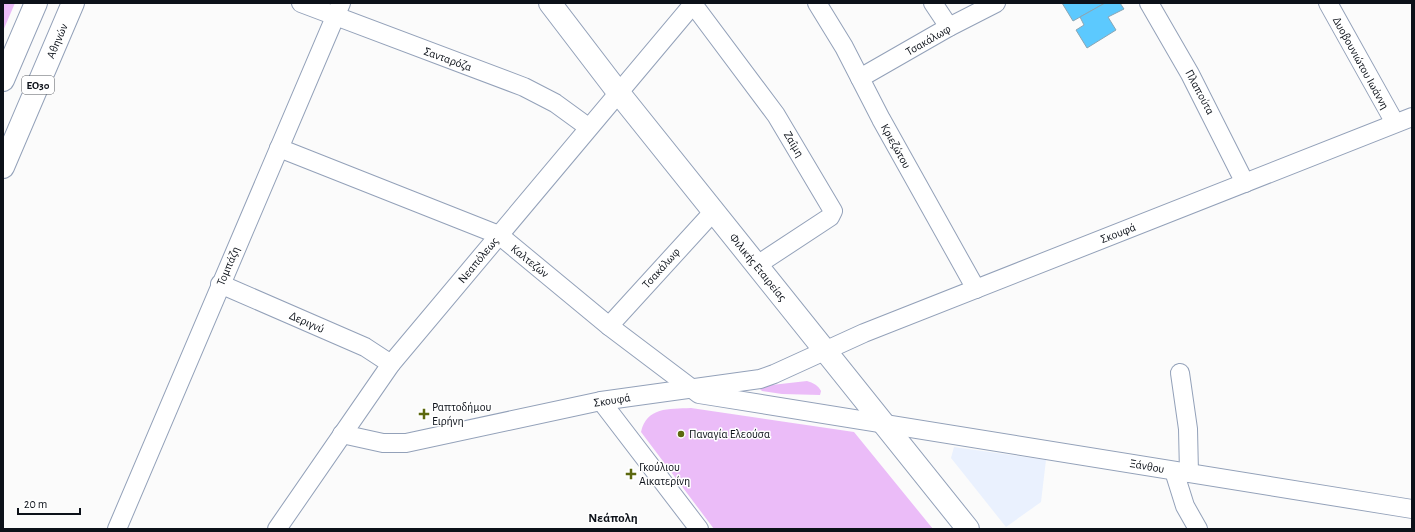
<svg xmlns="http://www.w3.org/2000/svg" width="1415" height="532" font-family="'Alegreya Sans',sans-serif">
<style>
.built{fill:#eaf1fe}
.green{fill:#ebbcf8}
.building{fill:#5cc9fe;stroke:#8aa6b5}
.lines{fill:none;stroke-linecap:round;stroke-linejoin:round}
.street-casing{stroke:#93a1b9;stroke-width:20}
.secondary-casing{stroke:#93a1b9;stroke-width:24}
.primary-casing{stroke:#93a1b9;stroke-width:24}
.street{stroke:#fff;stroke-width:18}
.secondary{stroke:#fff;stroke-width:22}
.primary{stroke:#fff;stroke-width:22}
.poi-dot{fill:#5c680f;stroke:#fff;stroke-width:1.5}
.labels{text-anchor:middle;stroke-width:3;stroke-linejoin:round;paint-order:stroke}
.shield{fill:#fff;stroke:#55585e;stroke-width:1}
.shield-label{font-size:11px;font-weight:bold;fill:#0c1119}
.street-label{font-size:12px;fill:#0c1119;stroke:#fff}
.poi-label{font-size:12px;fill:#0c1119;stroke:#fff;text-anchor:start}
.neighbourhood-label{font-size:13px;font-weight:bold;fill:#0c1119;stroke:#fff}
</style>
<rect width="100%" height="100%" fill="#fbfbfb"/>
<!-- built -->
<path class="built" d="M954,447L1046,460L1041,502L1006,527L951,458Z"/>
<!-- green -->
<g class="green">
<path d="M3,3H15L3,31Z"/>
<path d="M807,381C813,383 818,385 821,391L820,395L782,394L762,391L760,389L763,386Z"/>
<path d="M691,408L854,432L933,529H714L641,432C647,407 668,409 691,408Z"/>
</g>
<!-- building -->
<g class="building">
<path d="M1062,3H1105L1073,21Z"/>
<path d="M1105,3H1120L1124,9L1108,17L1116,30L1087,48L1076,30L1084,25L1080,17Z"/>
</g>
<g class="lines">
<!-- street casing -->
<g class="street-casing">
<g id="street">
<path d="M301,3L524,87L555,103L588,127"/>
<path d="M817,3L844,47L881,119L976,289"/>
<path d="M933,3L949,27"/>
<path d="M1149,3L1190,74L1245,183"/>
<path d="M1328,3L1395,123"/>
<path d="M693,4L776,115L833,211L830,217L757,265"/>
<path d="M860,78L949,27L996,3"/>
<path d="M279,148L499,235L609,326L699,394L1412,509"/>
<path d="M220,284L365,347L391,364"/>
<path d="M609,326L714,211"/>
<path d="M1180,373L1188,429L1189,473"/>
<path d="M601,401L699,529"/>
<path d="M342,434L383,443H406L601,401L760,379L774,374L864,333L1412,117"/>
<path d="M1174,471L1185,506L1198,529"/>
<path d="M117,529L341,3"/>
<path d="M277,529L391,364L694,3"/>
</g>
</g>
<!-- secondary casing -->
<g class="secondary-casing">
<path id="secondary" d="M550,3L618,92L968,529"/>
</g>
<!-- primary casing -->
<g class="primary-casing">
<g id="primary">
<path d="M3,80L36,3"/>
<path d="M3,167L73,3"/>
</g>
</g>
<!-- street -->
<use href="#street" class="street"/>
<!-- secondary -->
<use href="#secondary" class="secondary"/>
<!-- primary -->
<use href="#primary" class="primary"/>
</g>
<!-- markers -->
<g class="poi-dot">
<path d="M422 408h4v4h4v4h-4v4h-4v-4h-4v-4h4z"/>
<circle cx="681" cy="434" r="4"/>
<path d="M629 468h4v4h4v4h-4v4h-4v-4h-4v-4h4z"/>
</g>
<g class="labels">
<!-- shield labels -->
<rect class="shield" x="22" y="76" width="32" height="18" rx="3"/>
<g class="shield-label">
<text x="38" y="89">ΕΟ30</text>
</g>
<!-- street labels -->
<g class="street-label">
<text transform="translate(928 40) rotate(-30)" y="4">Τσακάλωφ</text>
<text transform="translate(57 41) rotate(-67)" y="4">Αθηνών</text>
<text transform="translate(448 59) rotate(20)" y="4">Σανταρόζα</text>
<text transform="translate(1361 63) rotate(61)" y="4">Δυοβουνιώτου Ιωάννη</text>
<text transform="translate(1200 92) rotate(62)" y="4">Πλαπούτα</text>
<text transform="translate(794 144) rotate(59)" y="4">Ζαΐμη</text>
<text transform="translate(896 146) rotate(61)" y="4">Κριεζώτου</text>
<text transform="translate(1118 233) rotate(-21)" y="4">Σκουφά</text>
<text transform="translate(478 260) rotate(-50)" y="4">Νεαπόλεως</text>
<text transform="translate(530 261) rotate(39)" y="4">Καλτεζών</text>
<text transform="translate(228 266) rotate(-67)" y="4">Τομπάζη</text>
<text transform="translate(758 267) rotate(51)" y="4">Φιλικής Εταιρείας</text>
<text transform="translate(661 268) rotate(-48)" y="4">Τσακάλωφ</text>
<text transform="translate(307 322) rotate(24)" y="4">Δεριγνύ</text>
<text transform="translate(612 400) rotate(-9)" y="4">Σκουφά</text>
<text transform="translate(1147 466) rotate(10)" y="4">Ξάνθου</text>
</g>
<!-- poi labels -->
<g class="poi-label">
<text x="432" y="411">Ραπτοδήμου<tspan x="432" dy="14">Ειρήνη</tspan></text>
<text x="689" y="438">Παναγία Ελεούσα</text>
<text x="639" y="471">Γκούλιου<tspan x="639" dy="14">Αικατερίνη</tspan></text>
</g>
<!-- neighbourhood labels -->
<g class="neighbourhood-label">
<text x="613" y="522">Νεάπολη</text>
</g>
</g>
<!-- border -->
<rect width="1415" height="532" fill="none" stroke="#0c1119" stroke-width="8"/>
<!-- scale -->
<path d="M18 508v6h62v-6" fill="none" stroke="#0c1119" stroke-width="2"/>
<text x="24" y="508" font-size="12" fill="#0c1119" stroke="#ffffff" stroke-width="3" paint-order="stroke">20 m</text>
</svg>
